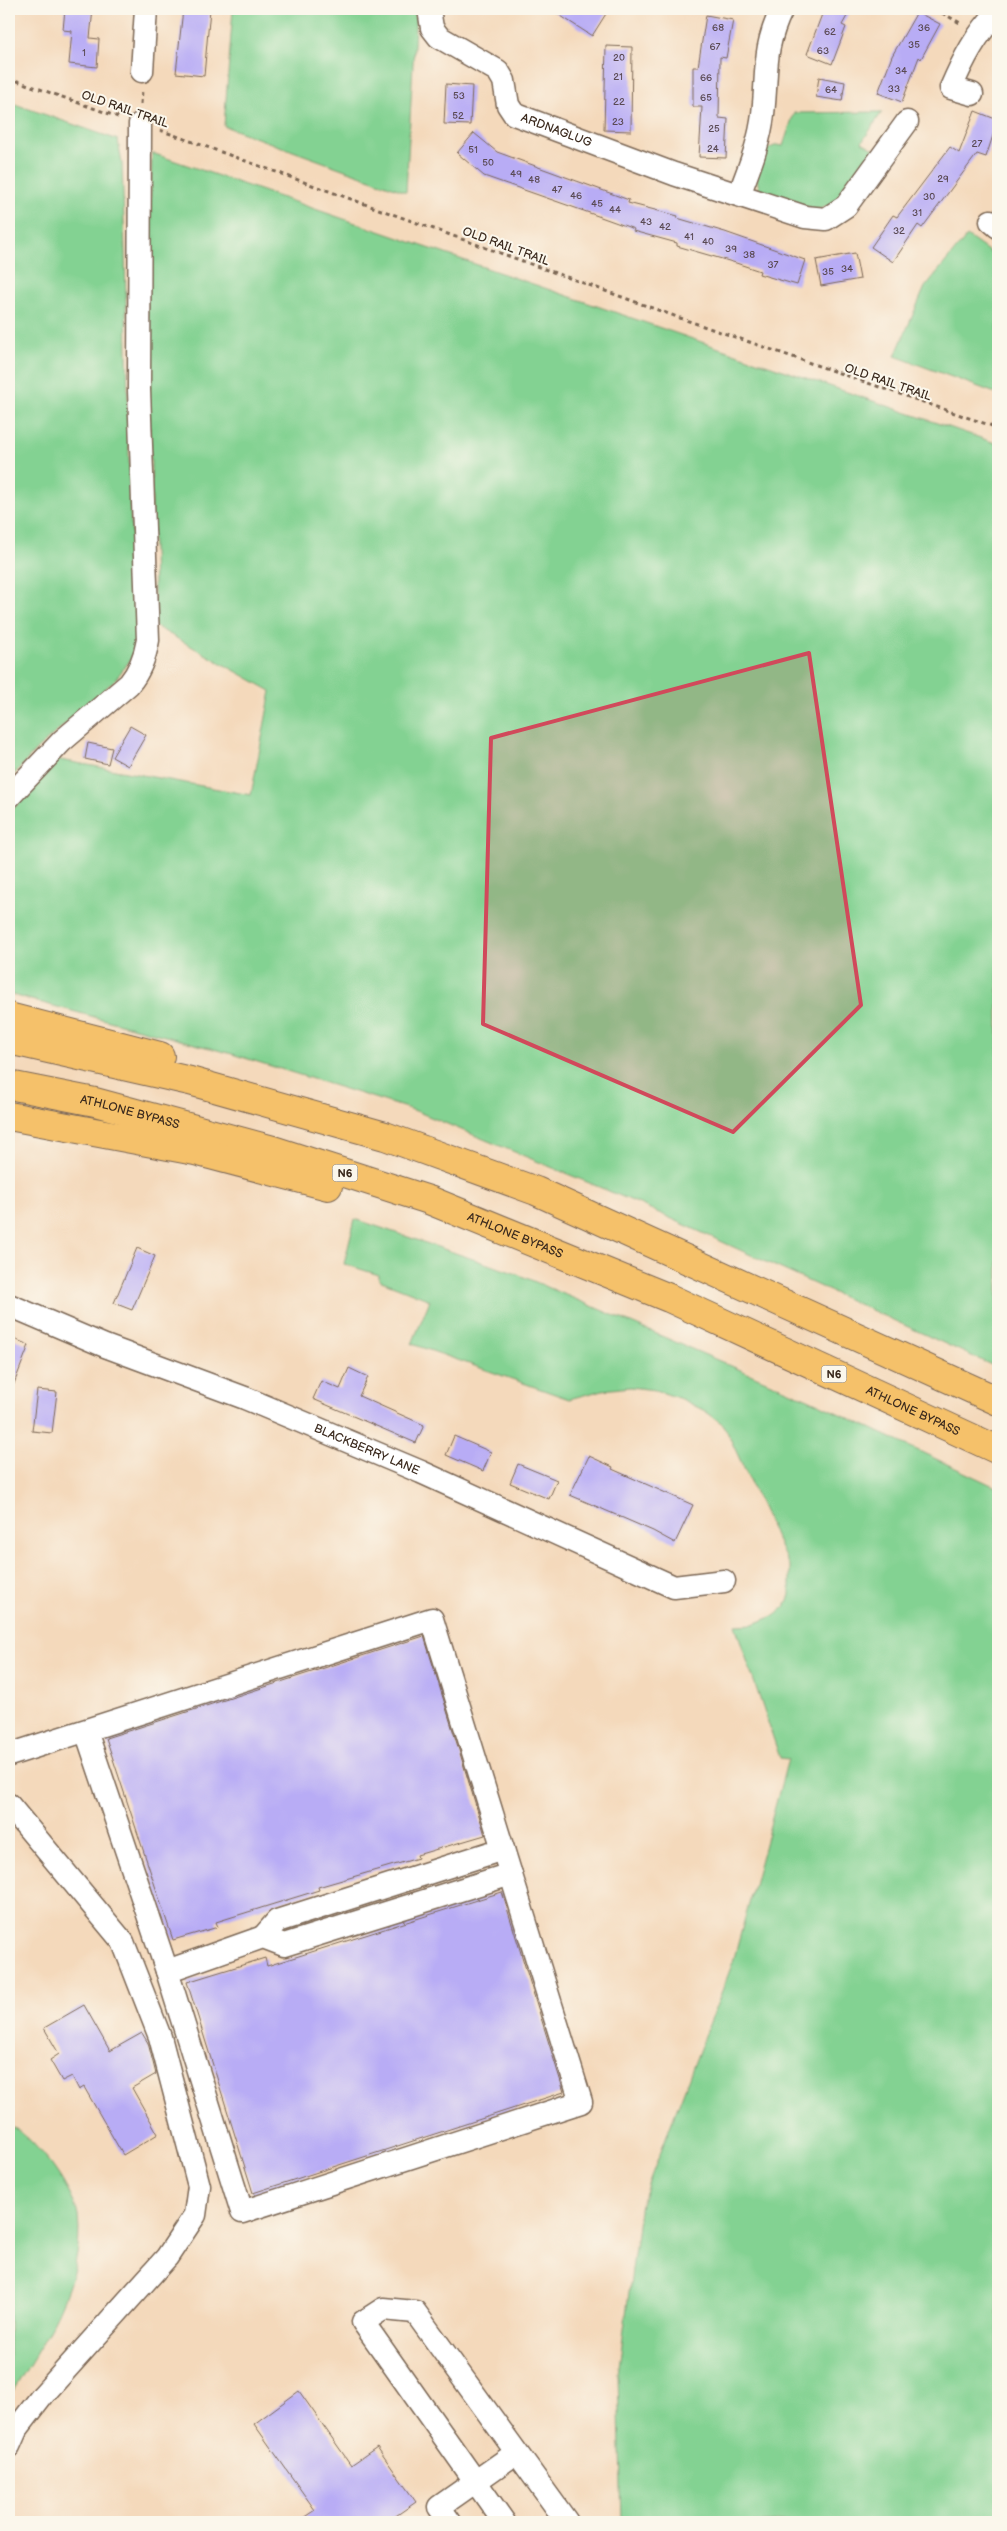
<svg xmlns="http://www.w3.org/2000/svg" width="1007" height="2531" font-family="'Balsamiq Sans',sans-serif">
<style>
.green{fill:#83d292;stroke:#5f7e58}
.building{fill:#b8acf5}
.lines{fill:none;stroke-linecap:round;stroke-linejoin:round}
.minor-casing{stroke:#7c6755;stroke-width:25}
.highway-casing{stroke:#7c6755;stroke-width:30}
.path{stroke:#7c6755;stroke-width:3;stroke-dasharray:4 4;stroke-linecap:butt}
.minor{stroke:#fff;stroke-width:22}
.highway{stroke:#f5c16b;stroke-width:28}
.marked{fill:#d1495b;fill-opacity:0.2;stroke:#d1495b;stroke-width:4;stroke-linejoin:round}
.labels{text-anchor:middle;stroke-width:4;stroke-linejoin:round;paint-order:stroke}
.number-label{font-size:10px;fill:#5a4a54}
.shield{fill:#fbf7ec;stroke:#75685c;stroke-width:1}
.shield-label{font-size:11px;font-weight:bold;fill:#3b2a1e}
.street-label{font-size:12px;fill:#3b2a1e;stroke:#fbf7ec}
</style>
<rect width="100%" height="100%" fill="#fbf7ec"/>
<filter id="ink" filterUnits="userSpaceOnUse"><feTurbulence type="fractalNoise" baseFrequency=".02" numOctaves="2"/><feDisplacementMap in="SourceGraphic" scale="10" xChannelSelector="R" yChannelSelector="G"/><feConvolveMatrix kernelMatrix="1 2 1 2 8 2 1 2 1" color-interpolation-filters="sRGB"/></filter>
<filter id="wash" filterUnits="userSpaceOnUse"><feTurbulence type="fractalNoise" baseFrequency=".0096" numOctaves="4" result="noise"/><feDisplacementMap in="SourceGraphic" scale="20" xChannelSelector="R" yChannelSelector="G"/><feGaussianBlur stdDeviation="1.12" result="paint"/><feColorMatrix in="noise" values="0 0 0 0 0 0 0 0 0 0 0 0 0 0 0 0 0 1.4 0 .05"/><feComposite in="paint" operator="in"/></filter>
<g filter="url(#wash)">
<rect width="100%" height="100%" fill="#f4d9bb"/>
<!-- green -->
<g class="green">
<path d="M233,9H416L406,192L224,126Z"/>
<path d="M9,102L118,140L122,164L125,251L130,507L138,637L131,659L115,680L37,749L9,780Z"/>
<path d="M882,112L862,142L877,151L834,203L815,211L767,195L759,189L757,179L765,150L777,145L783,146L794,113Z"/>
<path d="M152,153L998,444V1368L635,1202L416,1111L232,1054L9,994V814L55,759L251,795L271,691L155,626L147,316Z"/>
<path d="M967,236L998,258V394L895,356L925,287Z"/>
<path d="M355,1219L517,1274L808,1399L998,1488V2522H622L618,2374L641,2203L733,1962L788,1759L780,1758L735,1625L754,1624L771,1617L785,1607L790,1595V1568L724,1425L705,1411L681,1399L655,1390L630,1387L603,1390L569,1399L412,1344L430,1300L379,1280V1275L344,1264Z"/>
<path d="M9,2125C29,2136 35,2146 50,2163C59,2174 76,2202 78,2216C86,2280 41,2346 9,2397Z"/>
</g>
<g id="blocks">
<!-- building -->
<g class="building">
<path d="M65,9H93L90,38L99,39L97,67L69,64L72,31L63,30Z"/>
<path d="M183,9H210L204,76L176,73Z"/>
<path d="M550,9H609L592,36Z"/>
<path d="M824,9H851L842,25L846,27L832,64L807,54Z"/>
<path d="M917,12L940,24L921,59L919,57L902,102L878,93L892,56Z"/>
<path d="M706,15L733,20L726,58L720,57L719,118L728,119L726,158L699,157L702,107H693V67H698Z"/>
<path d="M606,46L632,47L631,131L604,130Z"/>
<path d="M819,77L845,82L842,101L816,97Z"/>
<path d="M446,84L472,86L470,125L444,124Z"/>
<path d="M975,111L998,120L986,157L977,154L922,228L918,225L893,262L871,247L893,215L897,217L950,147L959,153Z"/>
<path d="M474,133L497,152L629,200L628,203L678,216L677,218L725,232L805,260L797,285L759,274L760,271L736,263L677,246V243L633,231L634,229L584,211L484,176L457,153Z"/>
<path d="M855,253L860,279L821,286L816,260Z"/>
<path d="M130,726L146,735L128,766L112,757Z"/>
<path d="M88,743L112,748L108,764L85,759Z"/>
<path d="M137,1248L155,1256L132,1310L114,1303Z"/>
<path d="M9,1337L29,1345L10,1394H9Z"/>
<path d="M349,1368L368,1377L359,1396L424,1425L416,1443L313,1399L321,1381L340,1389Z"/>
<path d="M37,1390L57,1392L52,1433L32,1431Z"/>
<path d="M454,1436L491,1452L483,1471L446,1455Z"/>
<path d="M589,1456L613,1467L612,1469L693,1505L675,1543L653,1531L570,1495Z"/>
<path d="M518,1464L557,1480L549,1499L510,1483Z"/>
<path d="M424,1636L485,1835L417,1855L418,1858L318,1887L319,1890L216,1922L218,1927L173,1940L106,1738Z"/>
<path d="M502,1892L564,2092L253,2193L187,1982L265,1958L267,1966Z"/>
<path d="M84,2005L110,2051L142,2033L148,2043L156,2074L132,2088L158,2134L123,2155L84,2087L79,2090L72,2076L62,2081L50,2060L59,2054L44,2028Z"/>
<path d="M299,2391L351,2465L377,2447L416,2502L387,2522H297L315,2510L254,2424Z"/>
</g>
</g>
</g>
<g filter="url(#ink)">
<use href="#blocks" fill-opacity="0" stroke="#7c6755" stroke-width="1"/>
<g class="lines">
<!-- minor casing -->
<g class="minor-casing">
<g id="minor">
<path id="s1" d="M429,9L432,28L439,37L498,71L504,81L508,105L514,114L674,174L805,217L826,219L846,206L907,122"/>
<path d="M142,71L146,9"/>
<path d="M972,94L951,88C963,60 976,34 998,12"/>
<path d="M739,195C749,168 760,142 763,114C768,71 762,50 782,9"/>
<path d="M991,221L998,227"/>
<path d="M9,797L62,741L129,684C140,671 145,657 148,640L139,390L140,124"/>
<path id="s2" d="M9,1305L105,1346L245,1398L421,1472L674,1587L724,1581"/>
<path d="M9,1755L432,1619L581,2102L242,2212L167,1971L86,1731"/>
<path d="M9,1805L123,1942L160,2037L199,2186L195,2215L167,2257L43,2395L16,2430L9,2446"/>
<path d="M263,1937L277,1921L503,1849"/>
<path d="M167,1971L263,1937L284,1945L511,1874"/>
<path d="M450,2522L439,2507L516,2453"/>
<path d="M504,2522L363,2322L383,2309L415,2312L567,2522"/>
</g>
</g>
<!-- highway casing -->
<g class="highway-casing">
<g id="highway">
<path d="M9,1017L160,1056"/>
<path d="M9,1040L190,1081L385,1136L536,1191L998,1401"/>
<path id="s3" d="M9,1085L95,1102L273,1150L429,1200L669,1298L998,1450"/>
<path d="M9,1116L195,1151L328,1186"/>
</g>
</g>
<!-- path -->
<g class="path">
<path d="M935,9L962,24"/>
<path d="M9,78L121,118"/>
<path d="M141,104L142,90"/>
<path d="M160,130L680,318L998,428"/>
</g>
<!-- minor -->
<use href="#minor" class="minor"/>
<!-- highway -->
<use href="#highway" class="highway"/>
</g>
</g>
<!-- marked area -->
<path class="marked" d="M809,653L861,1005L733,1132L483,1024L491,738Z"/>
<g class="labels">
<!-- number labels -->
<g class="number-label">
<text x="718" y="31">68</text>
<text x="924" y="31">36</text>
<text x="830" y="35">62</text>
<text x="914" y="48">35</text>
<text x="715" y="50">67</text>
<text x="823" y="54">63</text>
<text x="84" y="56">1</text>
<text x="619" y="61">20</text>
<text x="901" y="74">34</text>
<text x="618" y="80">21</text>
<text x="706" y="81">66</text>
<text x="894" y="92">33</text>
<text x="831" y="93">64</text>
<text x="459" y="99">53</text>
<text x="706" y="101">65</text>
<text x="619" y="105">22</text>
<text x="458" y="119">52</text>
<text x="618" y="125">23</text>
<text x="714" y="132">25</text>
<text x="977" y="147">27</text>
<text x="713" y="152">24</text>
<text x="473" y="153">51</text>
<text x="488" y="166">50</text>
<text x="516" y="177">49</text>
<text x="943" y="182">29</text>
<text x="534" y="183">48</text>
<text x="557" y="193">47</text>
<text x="576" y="199">46</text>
<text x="929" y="200">30</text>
<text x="597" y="207">45</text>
<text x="615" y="213">44</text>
<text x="917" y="216">31</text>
<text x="646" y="225">43</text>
<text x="665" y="230">42</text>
<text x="899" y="234">32</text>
<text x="689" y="240">41</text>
<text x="708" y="245">40</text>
<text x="731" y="252">39</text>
<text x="749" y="258">38</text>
<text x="773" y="268">37</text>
<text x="847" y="272">34</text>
<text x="828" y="275">35</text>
</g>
<!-- shield labels -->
<g class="shield">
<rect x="332.5" y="1164.5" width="25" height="17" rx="4"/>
<rect x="821.5" y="1365.5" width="25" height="17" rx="4"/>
</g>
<g class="shield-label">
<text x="345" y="1177">N6</text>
<text x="834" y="1378">N6</text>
</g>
<!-- street labels -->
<g class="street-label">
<text transform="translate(125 109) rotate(19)" y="4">OLD RAIL TRAIL</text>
<text dy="4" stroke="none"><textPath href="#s1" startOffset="191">ARDNAGLUG</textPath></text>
<text transform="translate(506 246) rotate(20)" y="4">OLD RAIL TRAIL</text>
<text transform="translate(888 382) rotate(19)" y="4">OLD RAIL TRAIL</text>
<text dy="4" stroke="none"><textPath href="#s3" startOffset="124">ATHLONE BYPASS</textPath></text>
<text dy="4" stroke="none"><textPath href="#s3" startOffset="529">ATHLONE BYPASS</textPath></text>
<text dy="4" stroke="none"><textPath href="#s3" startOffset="964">ATHLONE BYPASS</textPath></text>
<text dy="4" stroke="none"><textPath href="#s2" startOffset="386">BLACKBERRY LANE</textPath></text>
</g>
</g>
<!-- margin -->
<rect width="1007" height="2531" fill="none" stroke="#fbf7ec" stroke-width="30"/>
</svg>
